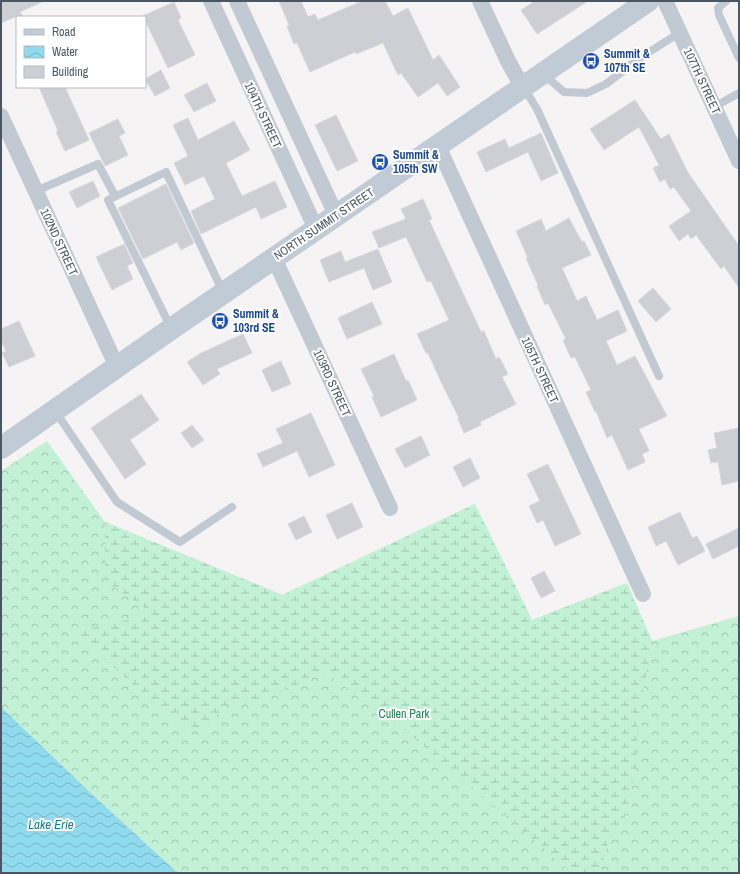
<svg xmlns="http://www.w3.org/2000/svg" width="740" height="874" font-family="'Archivo Narrow',sans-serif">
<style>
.forest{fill:url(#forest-crowns)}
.wetland{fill:url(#wetland-marsh)}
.water{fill:url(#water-waves)}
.building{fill:#cdcfd5;stroke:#d7d9de}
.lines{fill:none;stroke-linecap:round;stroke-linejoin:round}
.service{stroke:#c1cad2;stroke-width:8}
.minor{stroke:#c1cad2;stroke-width:16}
.secondary{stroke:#c1cbd6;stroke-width:22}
.labels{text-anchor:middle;stroke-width:4;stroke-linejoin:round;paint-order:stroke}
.transit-label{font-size:12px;font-weight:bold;fill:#164399;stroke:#fff;text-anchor:start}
.street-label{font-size:12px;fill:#4a5661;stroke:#fff}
.park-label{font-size:12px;fill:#17864f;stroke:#fff}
.water-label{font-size:13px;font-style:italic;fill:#0c7c9b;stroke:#fff}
</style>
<defs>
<pattern id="forest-crowns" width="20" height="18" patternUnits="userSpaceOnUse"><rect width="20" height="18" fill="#c3f1d5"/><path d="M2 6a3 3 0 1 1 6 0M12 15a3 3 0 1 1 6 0" fill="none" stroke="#a0c6b0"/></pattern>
<pattern id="wetland-marsh" width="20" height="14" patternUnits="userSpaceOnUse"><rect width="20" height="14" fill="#c3f1d5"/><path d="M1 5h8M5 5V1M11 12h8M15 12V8" fill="none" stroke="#a0c6b0"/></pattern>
<pattern id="water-waves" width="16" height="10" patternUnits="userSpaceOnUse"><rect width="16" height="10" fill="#90daee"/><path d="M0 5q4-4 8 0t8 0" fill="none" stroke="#78b4c4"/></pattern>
</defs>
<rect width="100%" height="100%" fill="#f5f3f3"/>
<!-- forest -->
<path class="forest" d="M47,441L105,522L282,595L475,504L532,620L627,583L652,641L739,616V873H178L95,797L1,707V471Z"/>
<!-- wetland -->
<path class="wetland" d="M475,504L532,620L627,583L652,641L638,722L636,767L627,813L608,843L600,873H572L406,731L326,673L263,698L224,707L203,731L183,729L74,632L137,618L144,607L105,581V522L283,595Z"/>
<!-- water -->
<path class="water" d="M1,707L95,797L178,873H1Z"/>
<!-- building -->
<g class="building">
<path d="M1,1H44L20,12L23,17H15L1,23Z"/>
<path d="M279,1H301L308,17L315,14L318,20L362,1H385L393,16L408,8L433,60L439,55L460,87L447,96L438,83L418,97L401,73L398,75L383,43L356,54L355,52L310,72L297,43L294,44L287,26L289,25Z"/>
<path d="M535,1H588L537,34L521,10Z"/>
<path d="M174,2L181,18L178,20L195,55L168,68L143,16Z"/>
<path d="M161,70L170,88L155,96L145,79Z"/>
<path d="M207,83L216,101L194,112L184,95Z"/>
<path d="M39,87H65L89,140L65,151L56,132L58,131Z"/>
<path d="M635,100L661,139L669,134L687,171L739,246V288L724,266L721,269L696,235L691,239L688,234L679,241L669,226L691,211L674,187L670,189L665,179L660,182L653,168L659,165L639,127L604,150L590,129Z"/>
<path d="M336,115L358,161L337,171L315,125Z"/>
<path d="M188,118L198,140L234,121L250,150L226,163L242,196L275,181L287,207L261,219L256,207L201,234L191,211L215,199L204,176L185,185L174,163L188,156L173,125Z"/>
<path d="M118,119L125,133L119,136L128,155L105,166L89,133Z"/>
<path d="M541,133L558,173L541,181L528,152L486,172L477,152L505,139L509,148Z"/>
<path d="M93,181L100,196L77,208L69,192Z"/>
<path d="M166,184L194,243L181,250L177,242L143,259L118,208Z"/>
<path d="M423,199L432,219L429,220L481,332L484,331L496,359L499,357L508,374L502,377L516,404L480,422L481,425L464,433L458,419L459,418L442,384L428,353H426L417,334L449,320L431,281L427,282L406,237L379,248L372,232L406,219L401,209Z"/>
<path d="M569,218L582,242L584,241L591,255L562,268L577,301L586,296L597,320L618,310L627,331L606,341L617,365L635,356L667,416L639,429L649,451L642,454L645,462L628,470L612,435L607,438L596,411L595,412L586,392L591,390L575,357L571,358L563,340L566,339L548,303L545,305L537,286L538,285L526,258H528L516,231L541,219L546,231Z"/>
<path d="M124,244L133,263L127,266L133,279L112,290L96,257Z"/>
<path d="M378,249L392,282L373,290L364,268L329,282L320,260L341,251L345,262Z"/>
<path d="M653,288L671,309L656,322L638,301Z"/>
<path d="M372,302L382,324L347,339L338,318Z"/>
<path d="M19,321L35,356L9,367L2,353L6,351L1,340V329Z"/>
<path d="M243,334L252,353L217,369L220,374L203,385L187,362L201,353Z"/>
<path d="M394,354L406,381L408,380L417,400L381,417L372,397L374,396L361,369Z"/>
<path d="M281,361L291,384L272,392L262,370Z"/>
<path d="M141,394L159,420L130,440L146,464L125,479L91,428Z"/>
<path d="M311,413L335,465L309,477L297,451L263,467L257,454L283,443L276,429Z"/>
<path d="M192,425L204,440L192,448L181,433Z"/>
<path d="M739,428V481L722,485L718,462L711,463L708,450L717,448L714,433Z"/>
<path d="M421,436L430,455L405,468L395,449Z"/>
<path d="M470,458L480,478L463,487L453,467Z"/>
<path d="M548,464L581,534L555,546L543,520L537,523L529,506L540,501L527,474Z"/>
<path d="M352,503L363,527L337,539L326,515Z"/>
<path d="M680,512L692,538L697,536L705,551L678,565L666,541L656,546L648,527Z"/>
<path d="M304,516L312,532L296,540L288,524Z"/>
<path d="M739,528V546L713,559L706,544Z"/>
<path d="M544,571L555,591L541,598L531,578Z"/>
</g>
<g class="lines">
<!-- service -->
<g class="service">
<path d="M726,1L718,8L719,15L739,58"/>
<path d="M543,74L564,92L587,93L606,84L640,58L679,33"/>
<path d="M524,88L537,109L659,376"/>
<path d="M714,107L739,93"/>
<path d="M36,191L98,164L115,196"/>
<path d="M171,328L108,200L166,172L223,292"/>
<path d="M55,411L117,502L180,542L232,507"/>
</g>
<!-- minor -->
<g class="minor">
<path d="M211,1L316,229"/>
<path d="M237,1L336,215"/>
<path d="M480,1L508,61L523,88"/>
<path d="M665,1L739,161"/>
<path d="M1,116L117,367"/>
<path d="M438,146L643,594"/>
<path d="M274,258L390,508"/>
</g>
<!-- secondary -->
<path class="secondary" d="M1,448L171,329L648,1"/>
</g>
<!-- icons -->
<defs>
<g id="bus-disc" transform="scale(0.9)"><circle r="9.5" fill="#1a4fb4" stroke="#fff"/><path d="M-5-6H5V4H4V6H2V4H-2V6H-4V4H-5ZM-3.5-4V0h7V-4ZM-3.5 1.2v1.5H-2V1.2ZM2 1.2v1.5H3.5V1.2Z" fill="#fff"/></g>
</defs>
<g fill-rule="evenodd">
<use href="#bus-disc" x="591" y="61"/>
<use href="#bus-disc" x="380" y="162"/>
<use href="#bus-disc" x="220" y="321"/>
</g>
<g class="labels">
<!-- transit labels -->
<g class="transit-label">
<text x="604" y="58">Summit &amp;<tspan x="604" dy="14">107th SE</tspan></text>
<text x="393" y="159">Summit &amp;<tspan x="393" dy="14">105th SW</tspan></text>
<text x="233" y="318">Summit &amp;<tspan x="233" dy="14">103rd SE</tspan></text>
</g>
<!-- street labels -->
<g class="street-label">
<text transform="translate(702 81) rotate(65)" y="4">107TH STREET</text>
<text transform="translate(263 115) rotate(65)" y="4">104TH STREET</text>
<text transform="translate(324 224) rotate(-34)" y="4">NORTH SUMMIT STREET</text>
<text transform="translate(59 242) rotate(65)" y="4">102ND STREET</text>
<text transform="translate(540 370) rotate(65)" y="4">105TH STREET</text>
<text transform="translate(332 383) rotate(65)" y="4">103RD STREET</text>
</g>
<!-- park labels -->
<g class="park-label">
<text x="404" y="718">Cullen Park</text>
</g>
<!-- water labels -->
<g class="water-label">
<text x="51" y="829">Lake Erie</text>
</g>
</g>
<!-- border -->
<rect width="740" height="874" fill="none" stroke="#4a5661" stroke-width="4"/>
<!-- legend -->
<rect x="16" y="16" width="130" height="72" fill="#ffffff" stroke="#b7bbc0"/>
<rect x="24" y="29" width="20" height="6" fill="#c1cbd6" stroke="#b7bbc0"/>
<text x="52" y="36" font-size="12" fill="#4a5661">Road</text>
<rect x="24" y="46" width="20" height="12" fill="url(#water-waves)" stroke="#b7bbc0"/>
<text x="52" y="56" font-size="12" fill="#4a5661">Water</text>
<rect x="24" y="66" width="20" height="12" fill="#cdcfd5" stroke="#b7bbc0"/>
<text x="52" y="76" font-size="12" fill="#4a5661">Building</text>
</svg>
